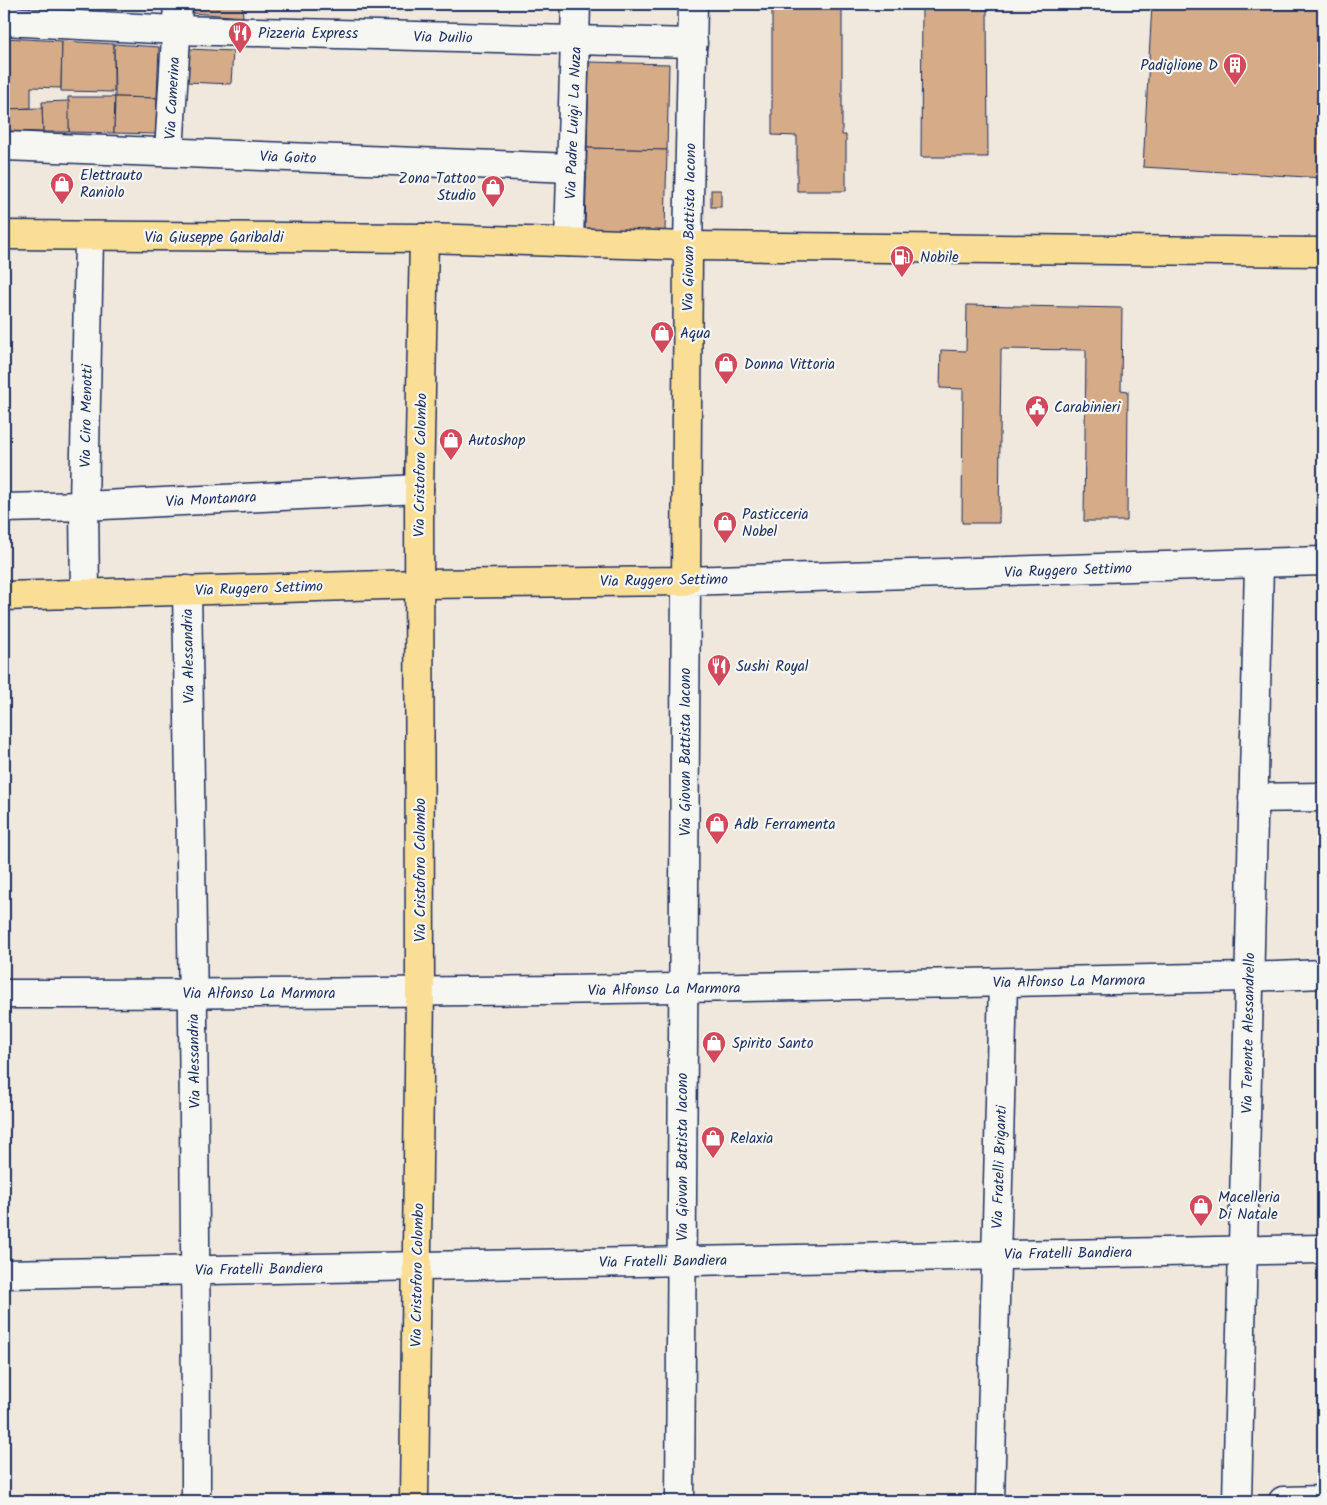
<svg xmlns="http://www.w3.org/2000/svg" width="1327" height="1505" font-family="Kalam,sans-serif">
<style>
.building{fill:#d6ab87;stroke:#1b2f5e}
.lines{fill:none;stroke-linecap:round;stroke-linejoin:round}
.minor-casing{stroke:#1b2f5e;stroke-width:31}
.major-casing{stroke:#1b2f5e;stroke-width:31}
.minor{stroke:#f6f6f2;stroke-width:28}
.major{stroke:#fbde96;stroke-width:28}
.labels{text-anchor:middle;stroke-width:4.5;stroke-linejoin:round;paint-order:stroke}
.poi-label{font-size:15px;fill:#1b2f5e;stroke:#f6f6f2;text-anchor:start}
.street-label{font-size:15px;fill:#1b2f5e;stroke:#f6f6f2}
</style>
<rect width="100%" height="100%" fill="#f0e7dd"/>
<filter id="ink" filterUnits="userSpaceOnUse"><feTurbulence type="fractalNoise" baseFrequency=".02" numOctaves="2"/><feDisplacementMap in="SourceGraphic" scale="10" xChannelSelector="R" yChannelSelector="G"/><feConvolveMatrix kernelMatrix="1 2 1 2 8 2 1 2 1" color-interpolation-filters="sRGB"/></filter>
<g filter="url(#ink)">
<!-- building -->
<g class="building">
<path d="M194,4H242L243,17L193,13Z"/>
<path d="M772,4H842V135H846V191H797V136L772,135Z"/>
<path d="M922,4H987L988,157H921Z"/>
<path d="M1152,4H1323V178L1143,167Z"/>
<path d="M4,38L62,41L61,88L31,87V108L4,109Z"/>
<path d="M62,41L114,44V92L61,91Z"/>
<path d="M114,44L159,47L157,98L115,97Z"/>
<path d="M188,49L233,51L231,84L186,82Z"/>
<path d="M589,62L669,64L667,150L587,148Z"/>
<path d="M68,97H115L114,133L69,132Z"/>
<path d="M115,97L157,98L156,134L114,133Z"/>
<path d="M69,101V132H43L42,102Z"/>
<path d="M42,108L43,132L4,131V109Z"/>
<path d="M587,148L667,150L665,231L585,229Z"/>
<rect x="711" y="190" width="10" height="17"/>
<path d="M967,305L1122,308L1121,390L1128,391L1127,521H1084L1086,350L1001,349L999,523H962L963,389L940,388L941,350L966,351Z"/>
</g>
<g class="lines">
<!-- minor casing -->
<g class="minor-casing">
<g id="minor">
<path d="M4,21L176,30L693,43"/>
<path d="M4,146L572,168"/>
<path d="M169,152L178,4"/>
<path d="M569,242L576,4"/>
<path d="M688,246L693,4"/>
<path d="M4,508L84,506L419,489"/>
<path d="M187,590C192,894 196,1198 196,1501"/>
<path d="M85,595L84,506L89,237"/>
<path d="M1253,798L1323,797"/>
<path d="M4,994C419,994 834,986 1249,977L1323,974"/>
<path d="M4,1274L1323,1249"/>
<path d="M680,1501L686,581L1323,561"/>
<path d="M990,1501L1003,983"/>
<path d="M1237,1501L1259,564"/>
<path d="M1283,1501L1323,1500"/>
</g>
</g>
<!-- major casing -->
<g class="major-casing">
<g id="major">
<path d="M4,235L424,238L688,246L1323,252"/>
<path d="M4,596L420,584L686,581L688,246"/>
<path d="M414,1501L420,992L419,489L424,238"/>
</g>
</g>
<!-- minor -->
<use href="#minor" class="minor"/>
<!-- major -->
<use href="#major" class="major"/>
</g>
</g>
<!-- icons -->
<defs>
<g id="restaurant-pin" transform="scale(1.25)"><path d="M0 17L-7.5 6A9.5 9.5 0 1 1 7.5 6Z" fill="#d1495b" stroke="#f6f6f2"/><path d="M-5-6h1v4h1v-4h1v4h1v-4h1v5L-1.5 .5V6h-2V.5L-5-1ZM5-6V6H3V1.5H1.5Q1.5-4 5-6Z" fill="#fff"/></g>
<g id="building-pin" transform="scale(1.25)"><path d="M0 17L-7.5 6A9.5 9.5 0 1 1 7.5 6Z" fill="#d1495b" stroke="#f6f6f2"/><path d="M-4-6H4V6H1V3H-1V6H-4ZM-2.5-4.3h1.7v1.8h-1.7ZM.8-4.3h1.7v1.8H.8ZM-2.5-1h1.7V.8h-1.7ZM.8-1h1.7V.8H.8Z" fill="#fff"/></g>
<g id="shop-pin" transform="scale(1.25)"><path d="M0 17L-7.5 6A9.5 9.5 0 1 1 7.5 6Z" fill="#d1495b" stroke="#f6f6f2"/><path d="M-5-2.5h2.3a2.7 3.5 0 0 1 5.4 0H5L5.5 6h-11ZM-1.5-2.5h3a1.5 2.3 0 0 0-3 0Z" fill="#fff"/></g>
<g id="fuel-pin" transform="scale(1.25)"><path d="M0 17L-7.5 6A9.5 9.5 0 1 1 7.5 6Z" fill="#d1495b" stroke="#f6f6f2"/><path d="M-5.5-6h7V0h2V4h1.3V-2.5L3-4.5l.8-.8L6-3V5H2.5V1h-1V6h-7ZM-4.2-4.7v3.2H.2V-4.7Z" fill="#fff"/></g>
<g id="civic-pin" transform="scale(1.25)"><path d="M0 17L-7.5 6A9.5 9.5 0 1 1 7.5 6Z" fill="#d1495b" stroke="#f6f6f2"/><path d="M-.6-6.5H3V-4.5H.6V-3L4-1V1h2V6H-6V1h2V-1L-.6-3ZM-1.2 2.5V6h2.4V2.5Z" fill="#fff"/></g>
</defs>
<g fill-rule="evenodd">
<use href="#restaurant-pin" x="240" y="33"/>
<use href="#building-pin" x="1235" y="65"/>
<use href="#shop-pin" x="62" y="184"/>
<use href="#shop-pin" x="493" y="187"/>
<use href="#fuel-pin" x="902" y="257"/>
<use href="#shop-pin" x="662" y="333"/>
<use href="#shop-pin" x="726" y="364"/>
<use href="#civic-pin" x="1037" y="407"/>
<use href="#shop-pin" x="451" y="440"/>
<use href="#shop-pin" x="725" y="523"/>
<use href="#restaurant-pin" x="719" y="666"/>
<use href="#shop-pin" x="717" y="824"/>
<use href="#shop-pin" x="714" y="1043"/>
<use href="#shop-pin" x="713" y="1138"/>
<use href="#shop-pin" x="1201" y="1206"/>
</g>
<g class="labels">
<!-- poi labels -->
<g class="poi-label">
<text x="258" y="38">Pizzeria Express</text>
<text x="1218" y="70" text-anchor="end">Padiglione D</text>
<text x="80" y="180">Elettrauto<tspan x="80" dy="17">Raniolo</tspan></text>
<text x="476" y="183" text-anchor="end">Zona Tattoo<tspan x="476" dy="17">Studio</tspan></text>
<text x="920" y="262">Nobile</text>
<text x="680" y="338">Aqua</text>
<text x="744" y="369">Donna Vittoria</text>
<text x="1054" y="412">Carabinieri</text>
<text x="468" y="445">Autoshop</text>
<text x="742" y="519">Pasticceria<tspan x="742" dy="17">Nobel</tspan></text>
<text x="736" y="671">Sushi Royal</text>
<text x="734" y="829">Adb Ferramenta</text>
<text x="732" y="1048">Spirito Santo</text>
<text x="730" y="1143">Relaxia</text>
<text x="1218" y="1202">Macelleria<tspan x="1218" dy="17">Di Natale</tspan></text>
</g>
<!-- street labels -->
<g class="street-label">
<text transform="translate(443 37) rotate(1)" y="5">Via Duilio</text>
<text transform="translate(172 98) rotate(-87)" y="5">Via Camerina</text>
<text transform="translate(573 123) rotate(-88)" y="5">Via Padre Luigi La Nuza</text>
<text transform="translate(288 157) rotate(2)" y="5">Via Goito</text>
<text transform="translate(689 227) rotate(-89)" y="5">Via Giovan Battista Iacono</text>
<text x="214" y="242">Via Giuseppe Garibaldi</text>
<text transform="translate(86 416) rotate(-89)" y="5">Via Ciro Menotti</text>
<text transform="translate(420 465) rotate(-89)" y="5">Via Cristoforo Colombo</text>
<text transform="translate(211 499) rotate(-3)" y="5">Via Montanara</text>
<text transform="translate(1068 570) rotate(-2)" y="5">Via Ruggero Settimo</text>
<text transform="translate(664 580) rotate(-1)" y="5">Via Ruggero Settimo</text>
<text transform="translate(259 588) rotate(-2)" y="5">Via Ruggero Settimo</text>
<text transform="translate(188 656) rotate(-91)" y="5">Via Alessandria</text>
<text transform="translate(685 752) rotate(-90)" y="5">Via Giovan Battista Iacono</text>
<text transform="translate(420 870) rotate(-90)" y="5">Via Cristoforo Colombo</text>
<text transform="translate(1069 981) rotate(-1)" y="5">Via Alfonso La Marmora</text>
<text transform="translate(664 989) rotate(-1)" y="5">Via Alfonso La Marmora</text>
<text x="259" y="998">Via Alfonso La Marmora</text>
<text transform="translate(1248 1033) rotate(-89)" y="5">Via Tenente Alessandrello</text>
<text transform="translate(194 1061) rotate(-91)" y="5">Via Alessandria</text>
<text transform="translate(682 1157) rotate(-90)" y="5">Via Giovan Battista Iacono</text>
<text transform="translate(999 1167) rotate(-88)" y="5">Via Fratelli Briganti</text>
<text transform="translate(1068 1253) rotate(-1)" y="5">Via Fratelli Bandiera</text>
<text transform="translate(663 1261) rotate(-1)" y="5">Via Fratelli Bandiera</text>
<text transform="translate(259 1269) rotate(-1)" y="5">Via Fratelli Bandiera</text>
<text transform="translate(417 1275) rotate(-89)" y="5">Via Cristoforo Colombo</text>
</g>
</g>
<!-- margin -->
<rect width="1327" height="1505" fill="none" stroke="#f6f6f2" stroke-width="20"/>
<rect x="10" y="10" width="1307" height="1485" fill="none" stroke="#1b2f5e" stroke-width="2" filter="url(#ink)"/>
</svg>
